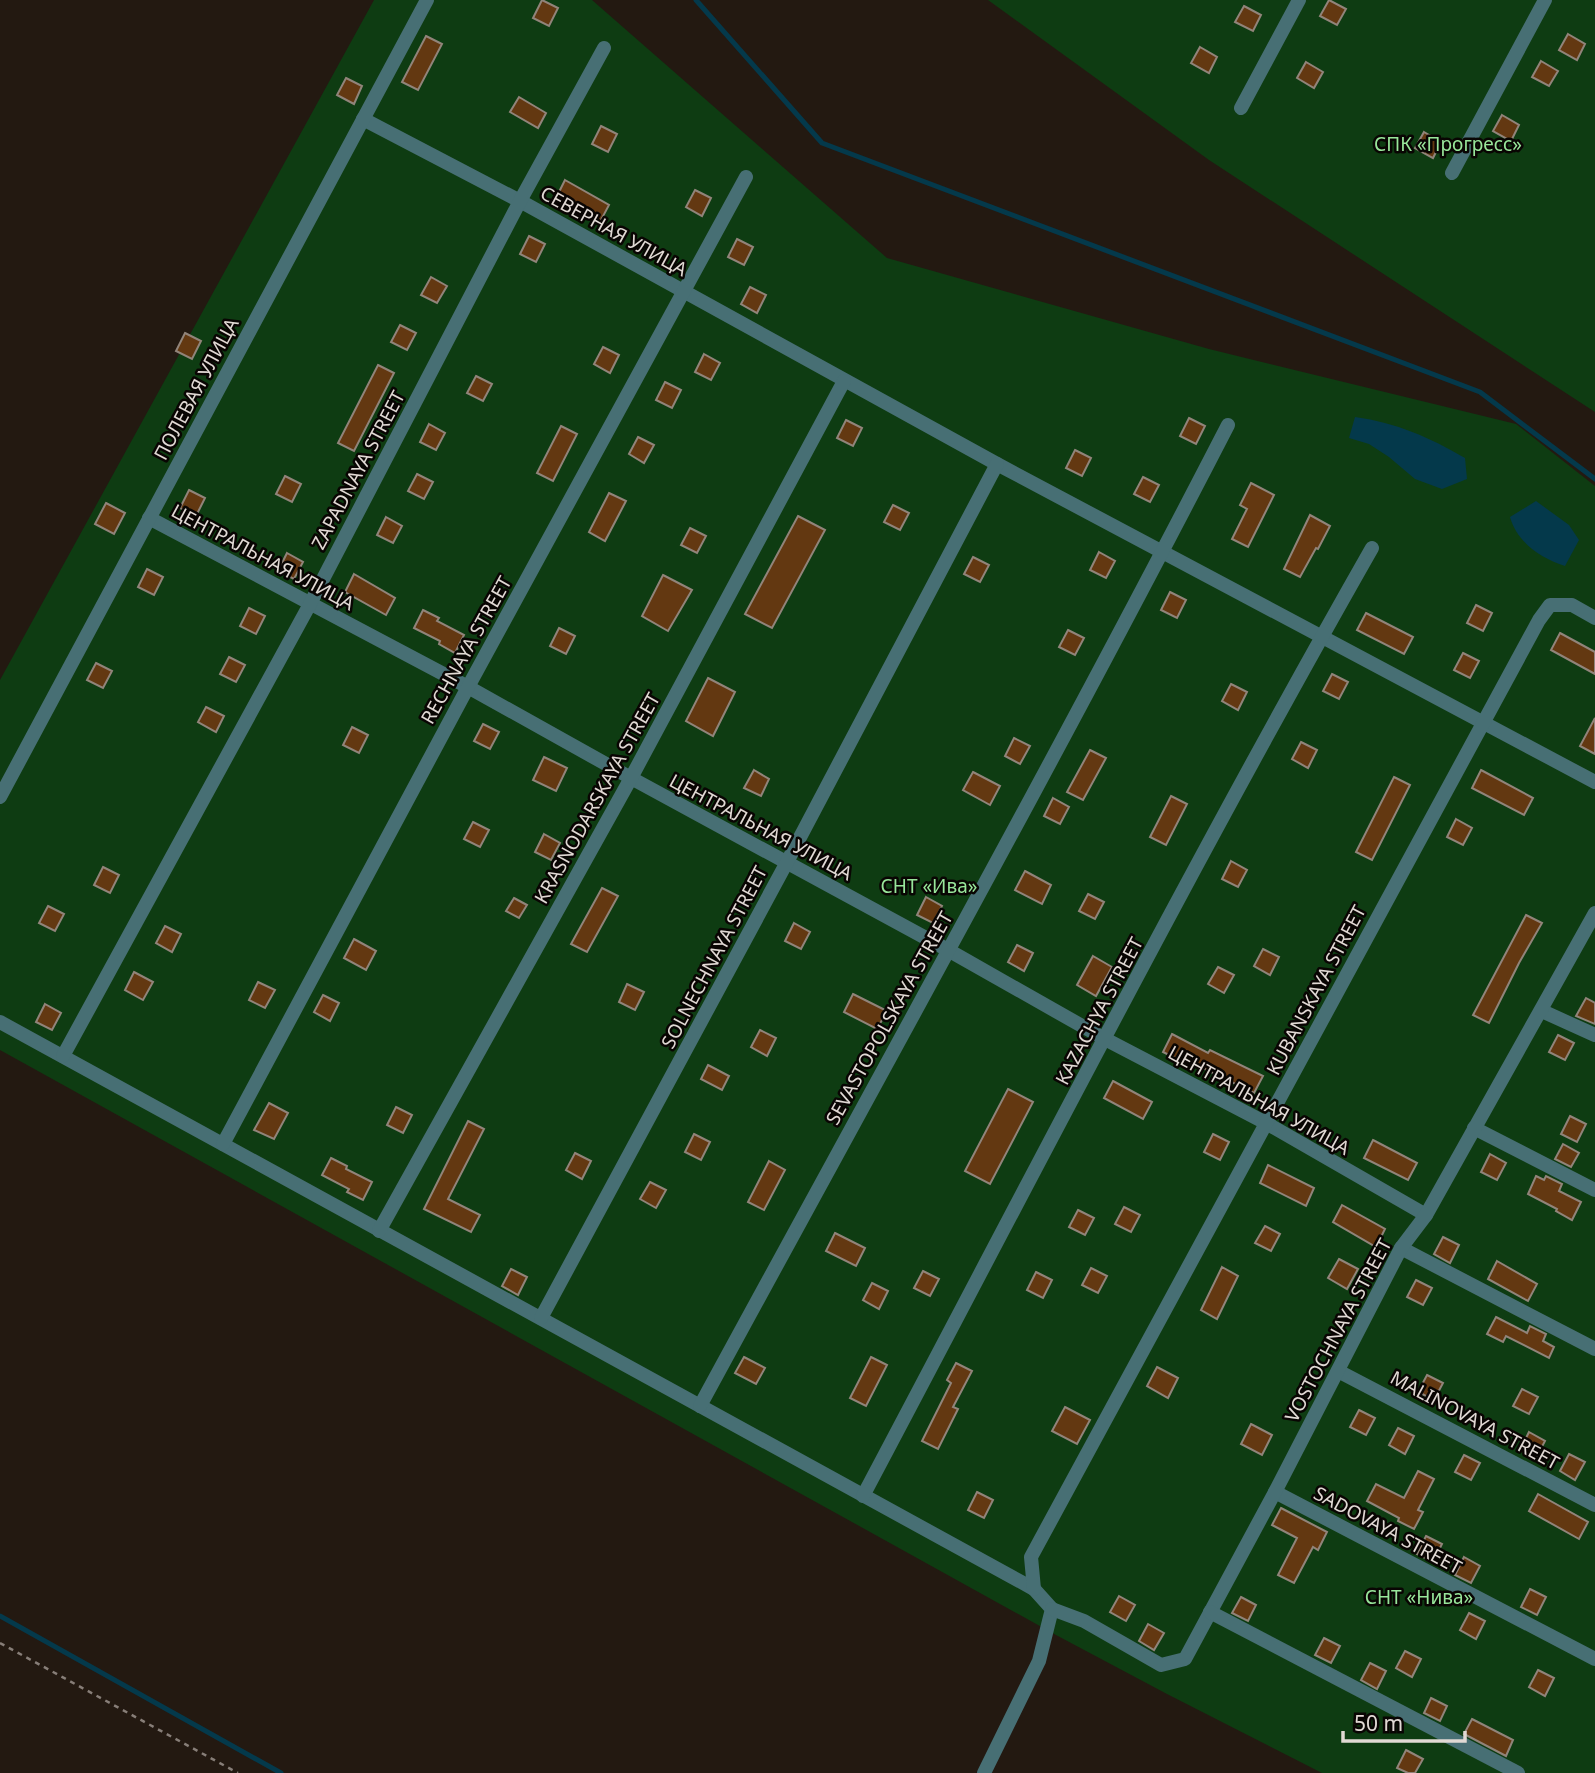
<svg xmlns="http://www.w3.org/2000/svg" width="1595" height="1773" font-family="'Noto Sans',sans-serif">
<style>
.green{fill:#0e3c12}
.water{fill:#04394b}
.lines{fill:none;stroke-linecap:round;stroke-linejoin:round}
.stream{stroke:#04394b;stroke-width:5}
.building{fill:#633811;stroke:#91847a;stroke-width:2}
.path{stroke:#877e78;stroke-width:2.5;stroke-dasharray:5 5;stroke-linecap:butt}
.street{stroke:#476f74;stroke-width:14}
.labels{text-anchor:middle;stroke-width:5;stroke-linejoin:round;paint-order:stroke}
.park-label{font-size:19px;fill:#98e69a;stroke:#090503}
.street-label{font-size:19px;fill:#e1d9d4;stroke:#090503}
</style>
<rect width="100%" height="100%" fill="#231911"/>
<!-- green -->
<g class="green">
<path d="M374,0H592L887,258L1209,349L1516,424L1595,486V1773H1322L1167,1694L1056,1635L0,1050V680Z"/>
<path d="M988,0H1595V412L1209,160Z"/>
</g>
<!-- water -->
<g class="water">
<path d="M1355,417C1397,423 1429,437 1465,458L1467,479L1442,489L1415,479L1389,457L1369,444L1349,438Z"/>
<path d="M1536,501L1569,525L1579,540L1565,566C1540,558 1517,542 1510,517Z"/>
</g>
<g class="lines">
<!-- stream -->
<g class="stream">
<path d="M696,0L822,143L1480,392L1595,479"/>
<path d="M0,1616L281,1773"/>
</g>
</g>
<!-- building -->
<g class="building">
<path d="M542,0L558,8L549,26L533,18Z"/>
<path d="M1329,0L1346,9L1337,25L1320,16Z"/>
<path d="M1244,6L1261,15L1253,31L1235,22Z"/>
<path d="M1568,34L1585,44L1577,60L1559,50Z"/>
<path d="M426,36L442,44L418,90L402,82Z"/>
<path d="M1200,47L1217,57L1209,73L1191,63Z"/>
<path d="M1541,61L1558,71L1549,86L1532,77Z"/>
<path d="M1306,62L1323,72L1314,88L1297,78Z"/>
<path d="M346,78L362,86L354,104L337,95Z"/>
<path d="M519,97L546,113L538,128L510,112Z"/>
<path d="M1502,115L1519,125L1511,141L1493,131Z"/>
<path d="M601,126L617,134L608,152L592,144Z"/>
<path d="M1424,132L1441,142L1433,158L1415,148Z"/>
<path d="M565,180L609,205L600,222L556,198Z"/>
<path d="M695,190L711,198L702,216L686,207Z"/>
<path d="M529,236L545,244L536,262L520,254Z"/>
<path d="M737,239L753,247L744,265L728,257Z"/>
<path d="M431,277L447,286L437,303L421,295Z"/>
<path d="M750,287L766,295L757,313L741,304Z"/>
<path d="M400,325L416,333L407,350L391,342Z"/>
<path d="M185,333L201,341L192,359L176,351Z"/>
<path d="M603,347L619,355L610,373L594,364Z"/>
<path d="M704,354L720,363L711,380L695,372Z"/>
<path d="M378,365L394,373L354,451L338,443Z"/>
<path d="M476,376L492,384L483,401L467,393Z"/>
<path d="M665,382L681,390L672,408L656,400Z"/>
<path d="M1189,418L1205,426L1196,444L1180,436Z"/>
<path d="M846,420L862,428L853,446L837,438Z"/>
<path d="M429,424L445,433L436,450L420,442Z"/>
<path d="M561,426L577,434L553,481L537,473Z"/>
<path d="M638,437L654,445L644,463L629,454Z"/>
<path d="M1075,450L1091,458L1082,476L1066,468Z"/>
<path d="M417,474L433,482L424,499L408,491Z"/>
<path d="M285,476L301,484L292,502L276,494Z"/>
<path d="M1143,477L1159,485L1150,502L1134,494Z"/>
<path d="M1251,483L1274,495L1248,547L1232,539L1247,509L1240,505Z"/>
<path d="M189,490L205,498L196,516L180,508Z"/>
<path d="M609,493L626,501L605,541L589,532Z"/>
<path d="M106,503L125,513L114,534L95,524Z"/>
<path d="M893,505L909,513L900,530L884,522Z"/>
<path d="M1310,515L1330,526L1318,549L1316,548L1300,577L1284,569Z"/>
<path d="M798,516L825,530L772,628L745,614Z"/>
<path d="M386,517L402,526L393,543L377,535Z"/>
<path d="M690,528L706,536L697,553L681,545Z"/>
<path d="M1099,552L1115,561L1106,578L1090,570Z"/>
<path d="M287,553L303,562L294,579L278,571Z"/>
<path d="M973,557L989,565L980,582L964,574Z"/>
<path d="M147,569L163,577L154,595L138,587Z"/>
<path d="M354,574L395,598L386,615L345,592Z"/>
<path d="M663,575L692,590L668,631L642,616Z"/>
<path d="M1170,592L1186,600L1177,618L1161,610Z"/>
<path d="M1476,605L1492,613L1483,631L1467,623Z"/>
<path d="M249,608L265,616L256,634L240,626Z"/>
<path d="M423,610L439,618L437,621L464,635L455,653L439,644L440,641L414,628Z"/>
<path d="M1366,613L1413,637L1404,654L1357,630Z"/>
<path d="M559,628L575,636L566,654L550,646Z"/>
<path d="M1068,630L1084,638L1075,655L1059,647Z"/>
<path d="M1560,633L1595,652V674L1551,650Z"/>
<path d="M1463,653L1479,661L1470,678L1454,670Z"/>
<path d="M229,657L245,665L236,682L220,674Z"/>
<path d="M96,663L112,671L103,688L87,680Z"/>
<path d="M1332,674L1348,682L1339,699L1323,691Z"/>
<path d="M708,678L735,692L713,736L686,721Z"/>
<path d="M1231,684L1247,692L1238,710L1222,701Z"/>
<path d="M206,707L224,716L216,732L198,722Z"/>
<path d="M1595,718V754L1580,746Z"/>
<path d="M483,724L499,732L490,749L474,741Z"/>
<path d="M352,727L368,735L359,753L343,745Z"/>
<path d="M1014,738L1030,746L1020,764L1005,756Z"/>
<path d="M1301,742L1317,750L1308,768L1292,759Z"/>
<path d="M1090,750L1106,758L1083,800L1067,792Z"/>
<path d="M544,757L567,768L556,791L533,780Z"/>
<path d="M754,770L769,779L761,796L744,788Z"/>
<path d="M1481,770L1533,798L1524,815L1472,788Z"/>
<path d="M973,772L1000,786L990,805L963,790Z"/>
<path d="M1394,777L1410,785L1372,860L1356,852Z"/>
<path d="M1171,796L1187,804L1166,845L1150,837Z"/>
<path d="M1053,798L1069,807L1060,824L1044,816Z"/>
<path d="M1456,819L1472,828L1463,845L1447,837Z"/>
<path d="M473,822L489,830L480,847L464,839Z"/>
<path d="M544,834L560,843L551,860L535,852Z"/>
<path d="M1231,861L1247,870L1238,887L1222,879Z"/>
<path d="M103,867L119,875L110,893L94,885Z"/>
<path d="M1025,871L1051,885L1042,904L1015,890Z"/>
<path d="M602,888L618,896L587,952L571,944Z"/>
<path d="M1088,894L1104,902L1095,919L1079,911Z"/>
<path d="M926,897L942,906L933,923L917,915Z"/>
<path d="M514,898L527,905L519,918L506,911Z"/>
<path d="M48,906L64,914L55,931L39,923Z"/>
<path d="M1526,915L1542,923L1519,963L1489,1023L1473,1015Z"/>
<path d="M794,923L810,932L801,949L785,941Z"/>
<path d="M165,926L181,934L172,952L156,943Z"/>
<path d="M354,939L376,951L366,970L344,958Z"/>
<path d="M1017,945L1033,953L1024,971L1008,962Z"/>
<path d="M1263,949L1279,957L1270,975L1254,966Z"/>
<path d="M1093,956L1112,967L1096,996L1077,985Z"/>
<path d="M1218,967L1234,975L1224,993L1208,984Z"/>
<path d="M134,972L153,982L143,1000L125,990Z"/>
<path d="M258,982L275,990L265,1008L249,1000Z"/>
<path d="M627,984L644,992L635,1010L619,1002Z"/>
<path d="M853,994L887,1011L877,1029L844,1012Z"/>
<path d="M323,995L339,1003L330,1021L314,1012Z"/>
<path d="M1586,998L1595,1003V1024L1576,1016Z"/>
<path d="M45,1004L61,1013L52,1030L36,1022Z"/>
<path d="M760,1030L776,1038L767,1056L751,1047Z"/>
<path d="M1172,1034L1208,1053L1210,1050L1263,1076L1254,1093L1180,1057L1179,1060L1163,1052Z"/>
<path d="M1558,1035L1574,1043L1565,1060L1549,1052Z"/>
<path d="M708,1065L729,1076L722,1090L701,1079Z"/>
<path d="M1113,1081L1152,1102L1143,1119L1104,1098Z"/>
<path d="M1008,1089L1033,1102L990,1184L965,1171Z"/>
<path d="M269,1103L288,1113L274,1139L254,1130Z"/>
<path d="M396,1107L412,1115L403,1133L387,1125Z"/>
<path d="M1570,1116L1586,1124L1577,1142L1561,1134Z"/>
<path d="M468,1121L484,1129L448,1199L480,1215L471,1232L424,1209Z"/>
<path d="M694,1134L710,1142L701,1160L685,1152Z"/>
<path d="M1213,1134L1229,1142L1220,1160L1204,1152Z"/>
<path d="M1373,1140L1417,1163L1408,1180L1364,1158Z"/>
<path d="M1563,1144L1579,1153L1571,1167L1555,1159Z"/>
<path d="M575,1153L591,1161L582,1179L566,1170Z"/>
<path d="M1490,1154L1506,1163L1497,1180L1481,1172Z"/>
<path d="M331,1158L347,1166L346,1169L372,1182L363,1200L347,1192L349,1189L322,1175Z"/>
<path d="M769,1161L785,1170L764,1210L748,1202Z"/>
<path d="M1268,1165L1314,1188L1306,1206L1260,1183Z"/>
<path d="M1536,1176L1544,1180L1546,1176L1562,1184L1559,1191L1581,1202L1572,1220L1556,1211L1557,1209L1528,1194Z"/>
<path d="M650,1182L666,1190L656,1208L640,1199Z"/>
<path d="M1342,1205L1385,1229L1376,1247L1333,1222Z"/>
<path d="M1124,1207L1140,1215L1131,1232L1115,1224Z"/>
<path d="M1078,1210L1094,1218L1085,1235L1069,1227Z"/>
<path d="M1265,1226L1280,1234L1271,1251L1255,1243Z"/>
<path d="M835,1233L865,1248L856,1266L826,1251Z"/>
<path d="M1443,1237L1459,1245L1450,1263L1434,1254Z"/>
<path d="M1339,1259L1358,1269L1347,1289L1328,1278Z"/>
<path d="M1497,1261L1537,1284L1528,1301L1488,1279Z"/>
<path d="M1222,1267L1238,1276L1217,1319L1201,1310Z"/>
<path d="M1091,1268L1107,1276L1098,1293L1082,1285Z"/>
<path d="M511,1269L527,1277L518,1295L502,1286Z"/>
<path d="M923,1271L939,1279L930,1296L914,1288Z"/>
<path d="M1036,1272L1052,1280L1043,1298L1027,1290Z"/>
<path d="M1416,1280L1432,1288L1423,1305L1407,1297Z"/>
<path d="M872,1283L888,1291L879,1309L863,1300Z"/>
<path d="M1496,1317L1527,1333L1530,1326L1546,1334L1543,1341L1554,1347L1549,1358L1506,1336L1503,1342L1487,1334Z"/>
<path d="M744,1357L765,1368L756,1384L735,1373Z"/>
<path d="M871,1357L887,1365L866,1406L850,1398Z"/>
<path d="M956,1363L972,1371L953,1407L958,1409L938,1449L922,1441L951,1383L947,1380Z"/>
<path d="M1157,1367L1178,1378L1168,1398L1147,1386Z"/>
<path d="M1427,1375L1443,1383L1434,1400L1418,1392Z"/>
<path d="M1522,1389L1538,1397L1529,1414L1513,1406Z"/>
<path d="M1065,1407L1090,1420L1077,1444L1052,1431Z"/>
<path d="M1359,1410L1375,1418L1366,1435L1350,1427Z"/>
<path d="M1251,1424L1272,1435L1262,1455L1241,1444Z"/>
<path d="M1398,1428L1414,1436L1405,1454L1389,1445Z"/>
<path d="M1529,1432L1545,1441L1536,1458L1520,1450Z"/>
<path d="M1569,1454L1585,1462L1575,1480L1560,1471Z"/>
<path d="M1464,1455L1480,1463L1471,1480L1455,1472Z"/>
<path d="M1418,1471L1434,1479L1418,1510L1423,1512L1414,1529L1398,1521L1399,1518L1367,1501L1376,1484L1404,1498Z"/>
<path d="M977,1492L993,1500L984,1518L968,1510Z"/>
<path d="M1538,1494L1588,1522L1579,1539L1529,1511Z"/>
<path d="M1281,1508L1327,1532L1318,1550L1313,1547L1294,1583L1278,1575L1297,1538L1272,1525Z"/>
<path d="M1426,1536L1442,1544L1433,1562L1417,1554Z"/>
<path d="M1464,1557L1480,1566L1471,1583L1455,1575Z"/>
<path d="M1530,1589L1546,1597L1537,1615L1521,1607Z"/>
<path d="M1119,1596L1135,1605L1126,1621L1110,1612Z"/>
<path d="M1241,1597L1256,1605L1248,1621L1232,1613Z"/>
<path d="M1469,1613L1485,1621L1476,1639L1460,1630Z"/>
<path d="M1148,1624L1164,1633L1154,1650L1139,1641Z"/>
<path d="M1324,1638L1340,1646L1331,1663L1315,1655Z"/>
<path d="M1405,1651L1421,1659L1412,1677L1396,1668Z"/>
<path d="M1370,1663L1386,1671L1377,1689L1361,1680Z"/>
<path d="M1538,1670L1554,1678L1545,1696L1529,1687Z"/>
<path d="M1431,1698L1447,1706L1440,1721L1424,1713Z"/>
<path d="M1472,1719L1513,1740L1506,1756L1464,1734Z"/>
<path d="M1406,1750L1423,1759L1415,1773H1408L1397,1768Z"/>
</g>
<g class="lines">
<!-- path -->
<path class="path" d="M0,1643L238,1773"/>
<!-- street -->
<g class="street">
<path d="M1241,108L1299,0"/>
<path d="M363,119L520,201L997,464L1595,782"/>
<path d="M1452,173L1545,0"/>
<path d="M149,518L468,687L631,778L948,950L1105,1039L1266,1123L1426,1215"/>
<path d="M0,797L427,0"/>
<path d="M1542,1011L1595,1035"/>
<path d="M0,1022L1034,1589L1052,1609L1039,1661L984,1773"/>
<path d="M63,1056L310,604L520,201L604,48"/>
<path d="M1474,1128L1595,1190"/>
<path d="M223,1144L468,687L746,177"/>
<path d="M379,1231L631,778L844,381"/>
<path d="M1401,1248L1595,1349"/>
<path d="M541,1318L787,862L997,464"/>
<path d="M1338,1371L1595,1505"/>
<path d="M700,1406C877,1080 1058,755 1228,425"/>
<path d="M1275,1492L1595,1659"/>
<path d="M863,1496C1031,1179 1195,859 1372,548"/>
<path d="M1034,1589L1031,1557L1539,620L1550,605H1572L1595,618"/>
<path d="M1052,1609L1084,1621L1161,1665L1185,1659L1275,1492L1401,1248L1426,1215L1595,913"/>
<path d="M1210,1612L1518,1773"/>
</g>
</g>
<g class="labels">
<!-- park labels -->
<g class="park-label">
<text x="1448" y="151">СПК «Прогресс»</text>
<text x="929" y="893">СНТ «Ива»</text>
<text x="1419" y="1604">СНТ «Нива»</text>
</g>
<!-- street labels -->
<g class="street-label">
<text transform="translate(614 231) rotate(29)" y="7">СЕВЕРНАЯ УЛИЦА</text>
<text transform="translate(196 389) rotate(-62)" y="7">ПОЛЕВАЯ УЛИЦА</text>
<text transform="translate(358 470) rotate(-62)" y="7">ZAPADNAYA STREET</text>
<text transform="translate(263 557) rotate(28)" y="7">ЦЕНТРАЛЬНАЯ УЛИЦА</text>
<text transform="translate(466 650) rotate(-61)" y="7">RECHNAYA STREET</text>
<text transform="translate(597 798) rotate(-61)" y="7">KRASNODARSKAYA STREET</text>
<text transform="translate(761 827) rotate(28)" y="7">ЦЕНТРАЛЬНАЯ УЛИЦА</text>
<text transform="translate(714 957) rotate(-62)" y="7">SOLNECHNAYA STREET</text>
<text transform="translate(1316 990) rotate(-62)" y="7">KUBANSKAYA STREET</text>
<text transform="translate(1099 1011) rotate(-62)" y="7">KAZACHYA STREET</text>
<text transform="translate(889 1018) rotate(-61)" y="7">SEVASTOPOLSKAYA STREET</text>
<text transform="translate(1259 1100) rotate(29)" y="7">ЦЕНТРАЛЬНАЯ УЛИЦА</text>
<text transform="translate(1338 1330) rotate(-62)" y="7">VOSTOCHNAYA STREET</text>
<text transform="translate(1475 1420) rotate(28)" y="7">MALINOVAYA STREET</text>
<text transform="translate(1388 1530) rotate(28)" y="7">SADOVAYA STREET</text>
</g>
</g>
<!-- scale -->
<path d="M1343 1731v10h122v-10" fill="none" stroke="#e1d9d4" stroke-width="3.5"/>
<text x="1354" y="1731" font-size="21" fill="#e1d9d4" stroke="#090503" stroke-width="5" paint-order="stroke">50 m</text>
</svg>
